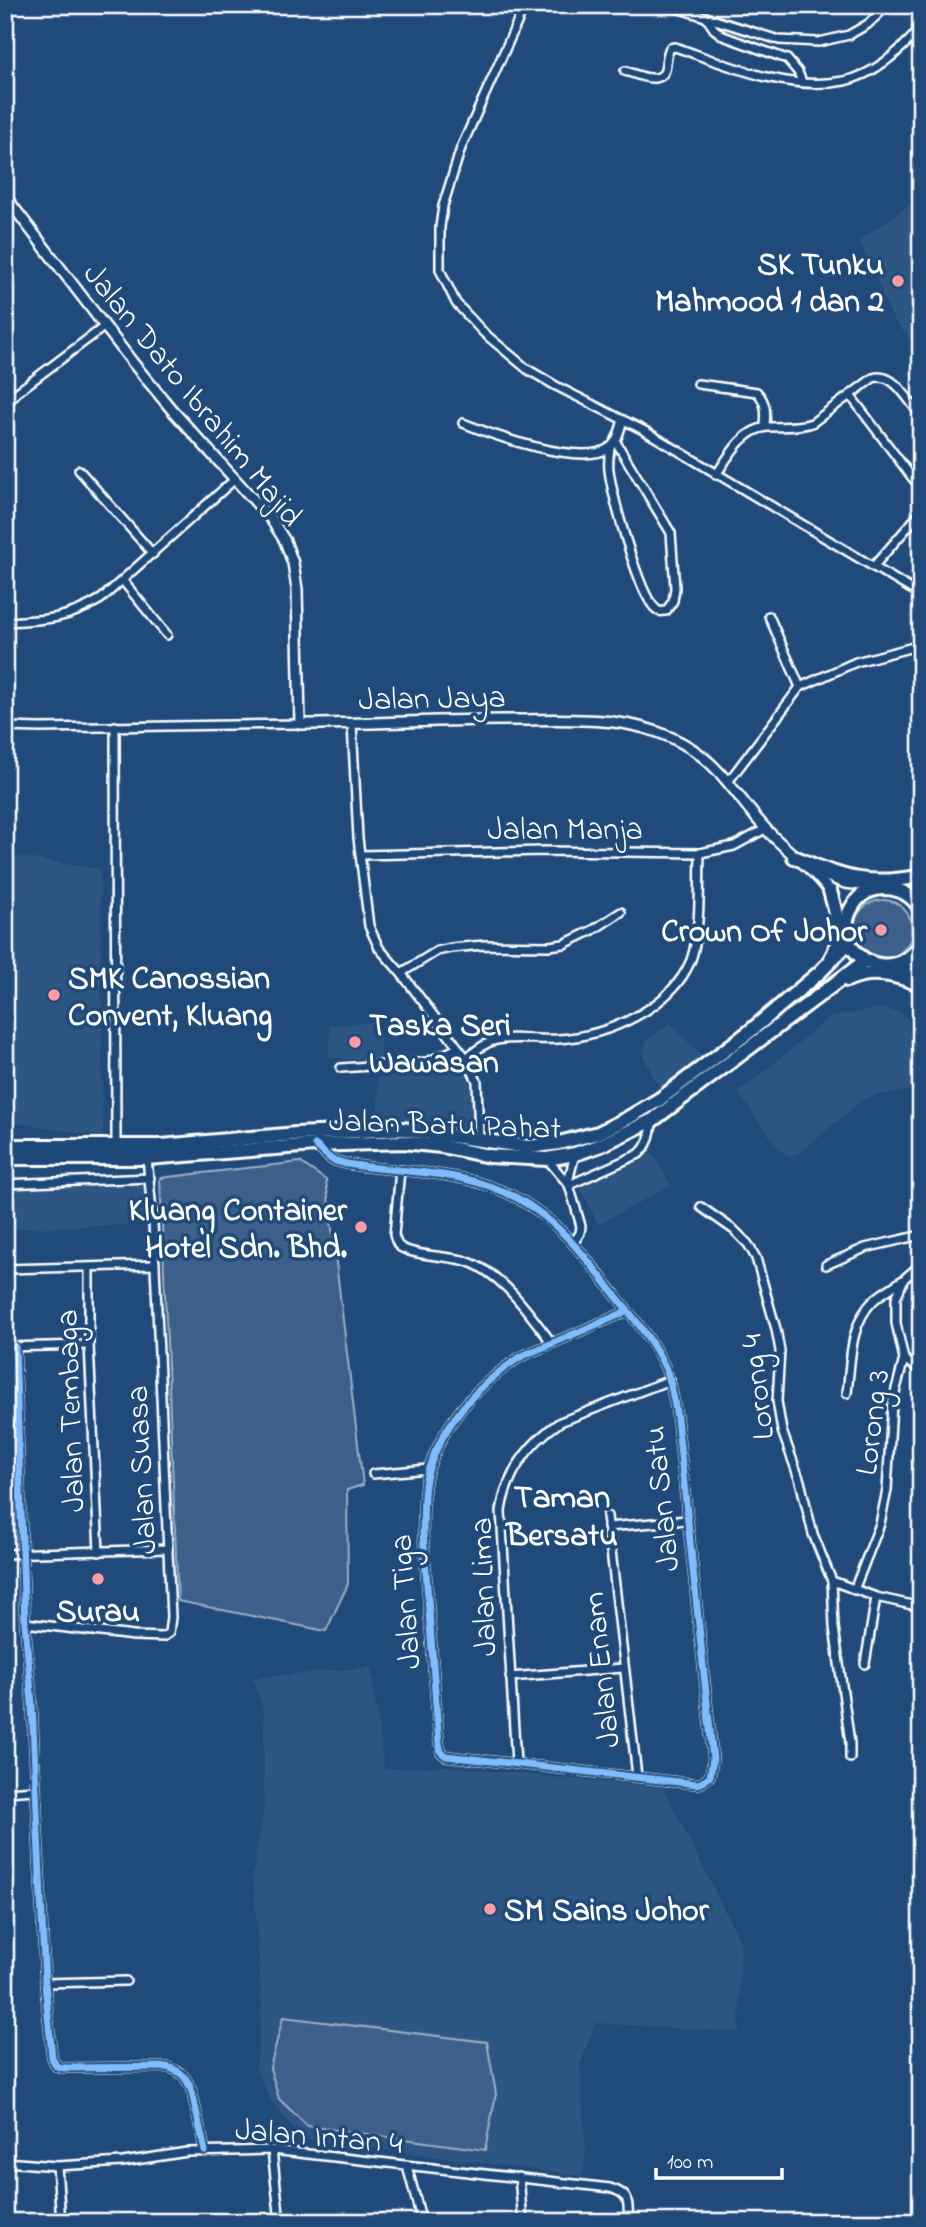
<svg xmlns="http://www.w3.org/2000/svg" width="926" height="2227" font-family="'Indie Flower',sans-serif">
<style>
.built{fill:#2e5683}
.green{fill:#3c618b;stroke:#9eb0c5;stroke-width:2}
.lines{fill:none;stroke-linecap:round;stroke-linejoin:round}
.minor-casing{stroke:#fff;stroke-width:12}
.tertiary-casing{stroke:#fff;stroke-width:14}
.secondary-casing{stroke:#fff;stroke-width:16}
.trunk-casing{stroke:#fff;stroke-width:18}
.minor{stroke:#1f4a7a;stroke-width:7}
.tertiary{stroke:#1f4a7a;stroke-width:9}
.secondary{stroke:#1f4a7a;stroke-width:10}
.trunk{stroke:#1f4a7a;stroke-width:12}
.cycleway-casing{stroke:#1f4a7a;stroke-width:11}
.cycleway{stroke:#80bcff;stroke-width:7}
.poi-dot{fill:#ff9aa2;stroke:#1f4a7a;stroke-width:2.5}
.labels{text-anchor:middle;stroke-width:7;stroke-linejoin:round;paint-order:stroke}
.poi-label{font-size:32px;font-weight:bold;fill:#fff;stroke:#1f4a7a;text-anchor:end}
.street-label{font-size:32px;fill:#fff;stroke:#1f4a7a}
.neighbourhood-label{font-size:33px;font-weight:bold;fill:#fff;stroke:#1f4a7a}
</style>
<rect width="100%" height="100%" fill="#1f4a7a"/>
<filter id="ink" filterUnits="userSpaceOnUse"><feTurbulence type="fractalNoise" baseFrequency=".0143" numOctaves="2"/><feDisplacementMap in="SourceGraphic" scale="14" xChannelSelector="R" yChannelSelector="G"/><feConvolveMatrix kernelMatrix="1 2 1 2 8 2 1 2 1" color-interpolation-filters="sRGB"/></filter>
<g filter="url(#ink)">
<!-- built -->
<g class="built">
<path d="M921,196V351L894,321L859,241Z"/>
<path d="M5,855L100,869L103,1137L5,1121Z"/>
<path d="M881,1008L900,1012L908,1019L921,1089L876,1095L861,1101L798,1154L789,1156L781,1151L738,1093L830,1017Z"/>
<path d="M378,1022L382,1060L329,1058L330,1025Z"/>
<path d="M671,1023L703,1058L660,1089L643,1056L646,1041Z"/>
<path d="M453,1060L466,1075L476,1094L475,1122L469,1131H457L434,1126L378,1125V1077L426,1073Z"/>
<path d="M652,1152L671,1185L598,1225L579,1185Z"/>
<path d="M153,1181L156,1224L5,1229V1187Z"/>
<path d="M371,1667L384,1769L444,1766L663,1788L741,1943L739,2032L595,2023L580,2066L586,2151L582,2176L301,2139L270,2099L256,2069L262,2006L253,1875L264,1806V1712L253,1678Z"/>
</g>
<!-- green -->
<g class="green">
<circle cx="883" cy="929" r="29"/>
<path d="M300,1162L326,1180L363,1485L347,1490L348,1584L326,1631L178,1601L160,1178Z"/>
<path d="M283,2017L487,2042L496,2094L485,2150L307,2126L279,2099L270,2068Z"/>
</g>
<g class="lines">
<!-- minor casing -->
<g class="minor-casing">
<g id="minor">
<path d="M525,5L461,148L443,206L440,227V270L456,303L484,333L527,369L556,386L645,431L921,595"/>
<path d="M667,5L779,40L819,42L849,35L868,24L888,5"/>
<path d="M706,17L714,29L723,36L787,59L798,72L802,82"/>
<path d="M625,71C636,74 660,86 665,70C667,62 666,55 670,48L675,47C728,65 787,92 844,81C874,75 899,52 919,30"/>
<path d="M698,384L757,392C767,403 766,413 765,427"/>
<path d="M850,395L914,480"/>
<path d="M5,406L16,393L105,326"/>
<path d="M463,423C492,435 581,467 609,448C618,442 620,429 623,420"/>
<path d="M610,448C609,455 608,462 609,470C612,494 639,596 656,609C660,613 661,611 666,611L673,601L675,588L671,533L616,442"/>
<path d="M79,470L153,554"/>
<path d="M716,475C729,456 742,430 767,427C783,426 797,428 812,423L873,378C894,371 909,402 921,416"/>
<path d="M873,567L921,512"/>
<path d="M123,581L167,635"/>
<path d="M769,616L800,687"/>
<path d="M5,622C45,620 66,620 101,599L235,479"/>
<path d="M352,724L358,838L369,926L379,948L401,973L466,1058L477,1081L479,1140"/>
<path d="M115,726L116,1147"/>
<path d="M5,727L40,728L300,724"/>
<path d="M728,782L800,687L856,662L921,645"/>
<path d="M360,855L545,851L700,853L734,846L765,829"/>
<path d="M401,973L437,951L451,948L484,945L549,946L564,944L593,930L621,912"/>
<path d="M466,1058C474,1052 483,1044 493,1041C513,1035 538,1041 558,1039C607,1036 671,1009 691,960C701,932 699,883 700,853"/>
<path d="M341,1068L427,1062L458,1048"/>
<path d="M316,1146L332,1160L347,1164C394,1172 444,1170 489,1186C547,1205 580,1250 616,1296C634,1318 653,1341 665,1367C672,1383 674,1401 677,1418L713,1759L710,1776L703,1782L697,1784L446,1756L441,1752L439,1743L423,1533C424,1512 422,1488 429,1468C445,1421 479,1384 520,1357L628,1311"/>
<path d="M547,1159L569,1185L581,1226L580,1233L574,1242"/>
<path d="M400,1170L394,1235C395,1238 396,1242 398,1245C407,1256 451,1256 466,1261C503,1273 529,1314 552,1343"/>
<path d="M568,1182L575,1154"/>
<path d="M5,1184L150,1178"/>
<path d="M569,1185L639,1154C650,1144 650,1134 653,1120"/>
<path d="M701,1207L734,1230L748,1244L756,1258L776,1329L780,1351L777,1401L782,1431L800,1481L813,1534L832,1581L834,1627L850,1743V1758"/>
<path d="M826,1265L865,1248L921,1235"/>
<path d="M89,1268V1345L99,1552"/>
<path d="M5,1269L155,1265"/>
<path d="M5,1347L89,1345"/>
<path d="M15,1347L25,1623L32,1704L45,1983L52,2057L56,2066L63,2068L167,2067C182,2071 187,2078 192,2092L205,2151"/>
<path d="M904,1359L921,1371"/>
<path d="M847,1393C851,1362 849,1324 874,1300C882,1293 893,1287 901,1281"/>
<path d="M373,1474L428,1469"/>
<path d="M607,1516L637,1776"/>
<path d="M608,1527L687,1520"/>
<path d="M5,1554L168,1549"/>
<path d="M832,1581L876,1597L921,1607"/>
<path d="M854,1590L880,1524L887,1490L892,1404L904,1359L896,1323V1298L904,1279L921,1264"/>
<path d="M25,1623L134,1636L163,1637L169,1633L171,1617L153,1222L147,1158"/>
<path d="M865,1664L876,1597"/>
<path d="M510,1677L623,1668"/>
<path d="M516,1763L501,1511C507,1472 528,1444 560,1422L670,1380"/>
<path d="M5,1792L36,1790"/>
<path d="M45,1983L126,1981"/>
<path d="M272,2150L280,2222"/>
<path d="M5,2162L57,2166L123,2162L187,2152L272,2150L610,2188C632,2195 627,2202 629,2222"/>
<path d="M57,2166L61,2222"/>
<path d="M407,2166L422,2222"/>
<path d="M519,2177L523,2222"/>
</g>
</g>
<!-- tertiary casing -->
<g class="tertiary-casing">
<g id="tertiary">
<path d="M5,196L133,363L172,410L271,519L285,541L293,563L297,589L300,724C370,724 439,720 508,720C569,720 634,713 689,747C722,767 740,801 765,828C783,849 820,873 832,896"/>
<path d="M816,872L845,883L876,887"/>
</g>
</g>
<!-- secondary casing -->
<g class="secondary-casing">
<path id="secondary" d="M893,965L921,974"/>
</g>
<!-- trunk casing -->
<g class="trunk-casing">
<g id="trunk">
<path d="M794,857C842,878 868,887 921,876"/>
<path d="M830,891C836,912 844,938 831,958"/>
<path d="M921,910C914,897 902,889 886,888C873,888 861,893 854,904C823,949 890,993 921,944"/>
<path d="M847,980C872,968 897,975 921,985"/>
<path d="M5,1146H161L296,1134L402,1129L529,1147L559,1143L598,1133L628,1118L660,1099L749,1032L820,972L849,942"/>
<path d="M5,1158H147L315,1145L403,1142L441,1146L489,1156L547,1159L575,1154L601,1145L653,1120L865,961"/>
</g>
</g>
<!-- minor -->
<use href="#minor" class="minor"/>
<!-- tertiary -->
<use href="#tertiary" class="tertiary"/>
<!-- secondary -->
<use href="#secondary" class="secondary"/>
<!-- trunk -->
<use href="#trunk" class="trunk"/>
<!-- cycleway casing -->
<g class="cycleway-casing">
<g id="cycleway">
<path d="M315,1145L332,1160L347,1164C394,1172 444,1170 489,1186C547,1205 580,1250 616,1296C634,1318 653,1341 665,1367C672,1383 674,1401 677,1418L713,1759L710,1776L703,1782L697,1784L446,1756L441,1752L439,1743L423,1533C424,1512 422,1488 429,1468C445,1421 479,1384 520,1357L628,1311"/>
<path d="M15,1347L25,1623L32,1704L45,1983L52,2057L56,2066L63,2068L167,2067C182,2071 187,2078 192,2092L205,2151"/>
</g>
</g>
<!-- cycleway -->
<use href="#cycleway" class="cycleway"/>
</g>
</g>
<!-- markers -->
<g class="poi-dot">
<circle cx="898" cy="281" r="7"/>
<circle cx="881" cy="930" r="7"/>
<circle cx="54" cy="995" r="7"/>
<circle cx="355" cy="1042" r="7"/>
<circle cx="361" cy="1227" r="7"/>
<circle cx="98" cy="1579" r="7"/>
<circle cx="490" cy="1909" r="7"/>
</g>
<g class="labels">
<!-- poi labels -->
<g class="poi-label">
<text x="884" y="274">SK Tunku<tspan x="884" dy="37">Mahmood 1 dan 2</tspan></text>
<text x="867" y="941">Crown Of Johor</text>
<text x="68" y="988" text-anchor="start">SMK Canossian<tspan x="68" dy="37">Convent, Kluang</tspan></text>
<text x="369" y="1035" text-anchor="start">Taska Seri<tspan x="369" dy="37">Wawasan</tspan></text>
<text x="347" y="1220">Kluang Container<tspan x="347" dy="37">Hotel Sdn. Bhd.</tspan></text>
<text x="98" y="1621" text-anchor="middle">Surau</text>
<text x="504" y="1920" text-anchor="start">SM Sains Johor</text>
</g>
<!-- street labels -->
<g class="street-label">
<text transform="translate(194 394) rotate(51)" y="11">Jalan Dato Ibrahim Majid</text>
<text transform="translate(432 697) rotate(-1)" y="11">Jalan Jaya</text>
<text x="565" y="839">Jalan Manja</text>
<text transform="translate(445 1123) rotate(2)" y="11">Jalan Batu Pahat</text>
<text transform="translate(756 1387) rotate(-97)" y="11">Lorong 4</text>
<text transform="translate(69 1411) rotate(-92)" y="11">Jalan Tembaga</text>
<text transform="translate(871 1422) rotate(-83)" y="11">Lorong 3</text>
<text transform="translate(140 1470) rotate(-93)" y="11">Jalan Suasa</text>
<text transform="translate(660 1499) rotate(-96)" y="11">Jalan Satu</text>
<text transform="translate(482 1587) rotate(-92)" y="11">Jalan Lima</text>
<text transform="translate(404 1602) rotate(-94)" y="11">Jalan Tiga</text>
<text transform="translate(600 1670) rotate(-96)" y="11">Jalan Enam</text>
<text transform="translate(319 2135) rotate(5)" y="11">Jalan Intan 4</text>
</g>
<!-- neighbourhood labels -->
<g class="neighbourhood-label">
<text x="562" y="1507">Taman<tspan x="562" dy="38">Bersatu</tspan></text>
</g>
</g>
<!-- margin -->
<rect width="926" height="2227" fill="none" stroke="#1f4a7a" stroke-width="28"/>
<rect x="14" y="14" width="898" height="2199" fill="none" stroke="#fff" stroke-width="2.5" filter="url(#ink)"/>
<!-- scale -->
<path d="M656 2168v10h126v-10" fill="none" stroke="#ffffff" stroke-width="3.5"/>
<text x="667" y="2168" font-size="21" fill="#ffffff" stroke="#1f4a7a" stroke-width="5" paint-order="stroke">100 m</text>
</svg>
